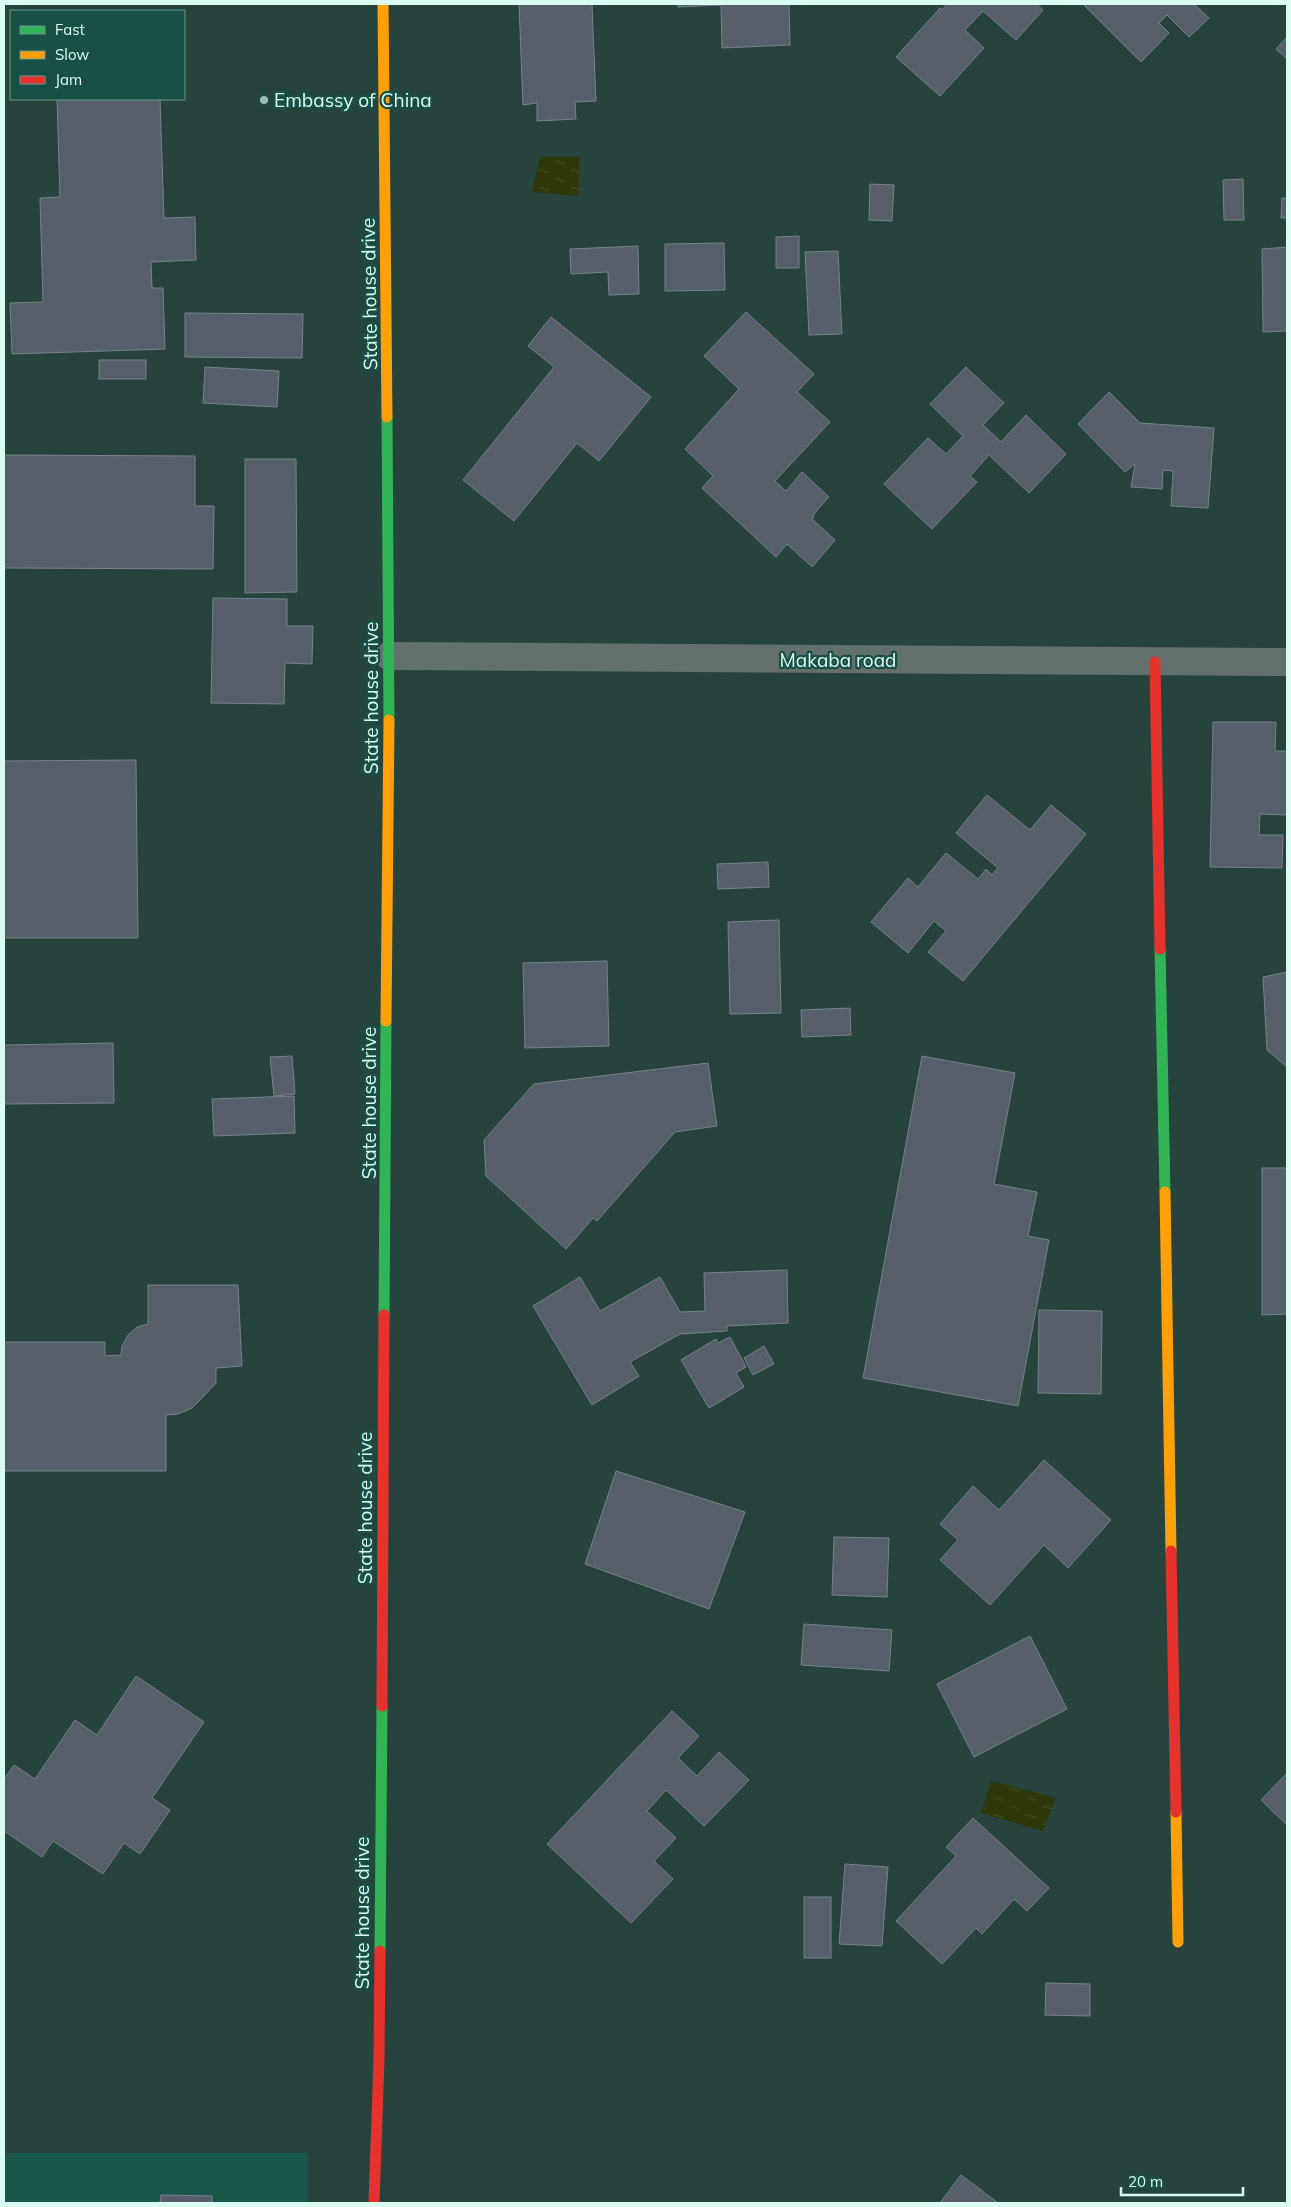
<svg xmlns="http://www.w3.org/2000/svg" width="1291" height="2207" font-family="Mulish,sans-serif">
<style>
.built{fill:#19574b}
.water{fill:url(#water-ripples)}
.building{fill:#565e6a;stroke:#778289}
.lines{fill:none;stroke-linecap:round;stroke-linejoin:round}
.street{stroke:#63706d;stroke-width:28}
.fast{stroke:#30b455;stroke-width:11}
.slow{stroke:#ff9f0a;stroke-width:11}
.jam{stroke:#e5322d;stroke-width:11}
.poi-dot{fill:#9bbbb4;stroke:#195046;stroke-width:2}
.labels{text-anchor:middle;stroke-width:4.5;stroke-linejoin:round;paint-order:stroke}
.poi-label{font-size:19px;fill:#dafcf3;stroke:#195046;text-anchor:start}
.street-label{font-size:19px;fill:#dafcf3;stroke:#195046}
</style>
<defs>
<pattern id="water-ripples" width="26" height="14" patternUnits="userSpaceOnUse" patternTransform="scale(1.25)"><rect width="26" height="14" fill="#2d3707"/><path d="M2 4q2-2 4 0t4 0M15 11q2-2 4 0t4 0" fill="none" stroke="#414b1f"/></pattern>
</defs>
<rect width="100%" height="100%" fill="#26433e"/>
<!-- built -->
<rect class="built" x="4" y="2153" width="304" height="50"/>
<!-- water -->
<g class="water">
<path d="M540,157H580L578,196L532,192Z"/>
<path d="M991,1781L1056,1798L1043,1831L981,1813Z"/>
</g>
<!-- building -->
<g class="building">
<path d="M519,4H592L596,101L575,102L576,119L537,121V103L523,105Z"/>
<path d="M678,4H789L790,45L722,48L721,5L678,7Z"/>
<path d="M947,4H1036L1043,10L1016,40L983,11L965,30L984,48L940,96L896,57L940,8L942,10Z"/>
<path d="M1083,4H1194L1209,18L1189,37L1167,15L1159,23L1169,33L1141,62Z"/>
<path d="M1287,37V59L1276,49Z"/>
<path d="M57,99H160L164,218L195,217L196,260L151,262L152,288H163L165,349L12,354L10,303L43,302L40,198L60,197Z"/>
<path d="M1243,179L1244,220H1224L1223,180Z"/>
<path d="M870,184L894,185L892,221L869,220Z"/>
<path d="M1282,198H1287V218H1281Z"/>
<path d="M799,236V268H776V237Z"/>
<path d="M724,243L725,290L665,291V244Z"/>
<path d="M638,246L639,294L609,295L608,272L571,274L570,249Z"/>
<path d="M1287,247V331L1263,332L1262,249Z"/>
<path d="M838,251L842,334L809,335L805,252Z"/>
<path d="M746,312L814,374L797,392L830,422L775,481L786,491L802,472L829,497L813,515L814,516L812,519L835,540L812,567L787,544L776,557L702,488L713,476L685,449L739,389L704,356Z"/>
<path d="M185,313L303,314L302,358L185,357Z"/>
<path d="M551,317L651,397L599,461L577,443L514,521L463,480L554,367L528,346Z"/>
<rect x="99" y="360" width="47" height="19"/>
<path d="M205,367L279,371L277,407L203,403Z"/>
<path d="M966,367L1004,403L983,425L1001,442L1026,415L1066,454L1029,493L989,455L970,476L977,482L932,529L884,484L928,438L946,454L963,436L930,404Z"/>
<path d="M1109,392L1140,423L1214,428L1208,508L1171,506L1173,471L1163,470L1162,489L1131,487L1135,464L1125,472L1078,424Z"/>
<path d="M4,455L195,456V506H214L213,569L4,568Z"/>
<path d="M245,459H296L297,592L245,593Z"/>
<path d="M213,598L287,599V626H313L312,664L285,663L284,704L211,703Z"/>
<path d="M1213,722H1276L1275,751H1287V815L1260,814L1259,835H1283L1282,868L1210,867Z"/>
<path d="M136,760L138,938H4V761Z"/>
<path d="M987,795L1030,830L1051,805L1086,834L963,981L928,952L946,931L934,921L908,953L871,922L908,878L918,887L946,853L978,879L986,869L992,875L998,868L956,833Z"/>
<path d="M768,862L769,887L718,889L717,864Z"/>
<path d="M779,920L781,1013L730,1014L728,922Z"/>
<path d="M607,961L609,1046L525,1048L523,963Z"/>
<path d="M1287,972V1067L1267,1050L1263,977Z"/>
<path d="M850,1008L851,1035L802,1037L801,1010Z"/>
<path d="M113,1043L114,1103L4,1104V1045Z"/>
<path d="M292,1056L295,1094L274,1096L270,1057Z"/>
<path d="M922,1056L1015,1073L994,1184L1037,1192L1028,1236L1049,1240L1018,1406L863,1378Z"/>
<path d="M708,1063L717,1126L675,1132L597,1221L593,1218L566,1249L486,1176L484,1140L534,1084Z"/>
<path d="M294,1096L295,1133L214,1136L212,1099Z"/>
<path d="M1262,1168H1287V1314L1262,1315Z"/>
<path d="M787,1270L788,1323L727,1326V1331L680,1334L630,1362L639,1376L592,1405L533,1306L580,1277L600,1311L660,1277L680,1312L705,1311L704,1273Z"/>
<path d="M148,1285H238L242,1366L216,1368V1383L203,1397L192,1408L178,1414L166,1415V1471H4V1342H105V1356L121,1355L122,1346L128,1335L137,1327L148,1324Z"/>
<path d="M1039,1310L1102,1311L1101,1394L1038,1393Z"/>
<path d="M730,1337L746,1367L736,1373L744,1387L709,1408L681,1360L716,1339L718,1343Z"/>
<path d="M764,1346L774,1364L753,1375L744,1358Z"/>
<path d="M1044,1460L1111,1520L1068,1568L1044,1545L990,1605L940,1560L958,1540L940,1524L973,1486L999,1510Z"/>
<path d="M616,1471L745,1512L709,1609L585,1564Z"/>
<path d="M834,1537L889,1538L887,1597L832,1595Z"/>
<path d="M804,1624L892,1630L889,1671L801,1665Z"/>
<path d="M1030,1636L1067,1709L974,1757L937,1684Z"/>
<path d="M136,1676L204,1722L152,1798L170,1810L140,1854L124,1843L103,1874L53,1841L42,1857L4,1831V1779L14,1765L35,1779L75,1720L97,1735Z"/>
<path d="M672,1711L699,1736L678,1758L697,1776L719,1752L749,1780L704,1826L666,1790L647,1811L676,1838L654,1861L673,1879L631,1923L547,1844Z"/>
<path d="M1287,1773V1825L1261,1800Z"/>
<path d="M973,1818L1049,1888L1027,1911L1014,1899L982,1934L976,1928L942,1964L896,1921L956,1856L946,1847Z"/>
<path d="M845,1864L888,1867L882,1946L839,1944Z"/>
<rect x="804" y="1897" width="27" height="61"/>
<path d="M1046,1983L1090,1984V2016L1045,2015Z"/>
<path d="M961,2175L998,2203H940Z"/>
<path d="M161,2195L212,2196V2203H160Z"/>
</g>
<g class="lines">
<!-- street -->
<path class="street" d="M389,656L1287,662"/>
<!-- fast -->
<g class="fast">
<path d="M387,417L389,720"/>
<path d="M1160,949L1165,1192"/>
<path d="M384,1315L386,1021"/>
<path d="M380,1951L382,1706"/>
</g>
<!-- slow -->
<g class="slow">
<path d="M383,4L387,417"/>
<path d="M386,1021L389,720"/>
<path d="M1165,1192L1171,1551"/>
<path d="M1176,1812L1178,1942"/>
</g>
<!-- jam -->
<g class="jam">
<path d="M1155,662L1160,949"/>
<path d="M1171,1551L1176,1812"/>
<path d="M382,1706L384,1315"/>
<path d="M374,2203L379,2060L380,1951"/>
</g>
</g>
<!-- markers -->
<circle class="poi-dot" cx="264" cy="100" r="5"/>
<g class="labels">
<!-- poi labels -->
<g class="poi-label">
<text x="274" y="107">Embassy of China</text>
</g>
<!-- street labels -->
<g class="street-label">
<text transform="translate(369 294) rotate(-91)" y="7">State house drive</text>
<text x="838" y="667">Makaba road</text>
<text transform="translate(371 698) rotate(-90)" y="7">State house drive</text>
<text transform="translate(369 1103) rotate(-90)" y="7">State house drive</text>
<text transform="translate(365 1508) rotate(-90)" y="7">State house drive</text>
<text transform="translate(362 1913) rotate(-90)" y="7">State house drive</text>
</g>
</g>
<!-- border -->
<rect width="1291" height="2207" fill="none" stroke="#dafcf3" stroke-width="10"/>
<!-- legend -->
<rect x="10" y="10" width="175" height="90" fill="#195046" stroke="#66958b"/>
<rect x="20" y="26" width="25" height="8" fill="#30b455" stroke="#66958b"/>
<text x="55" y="35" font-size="15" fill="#dafcf3">Fast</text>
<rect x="20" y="51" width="25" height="8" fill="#ff9f0a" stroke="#66958b"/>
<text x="55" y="60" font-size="15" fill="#dafcf3">Slow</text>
<rect x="20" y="76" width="25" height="8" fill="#e5322d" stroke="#66958b"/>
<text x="55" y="85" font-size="15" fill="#dafcf3">Jam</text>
<!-- scale -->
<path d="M1121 2187v8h122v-8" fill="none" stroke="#dafcf3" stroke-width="2.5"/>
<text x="1128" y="2187" font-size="15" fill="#dafcf3" stroke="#195046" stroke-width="4" paint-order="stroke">20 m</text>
</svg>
